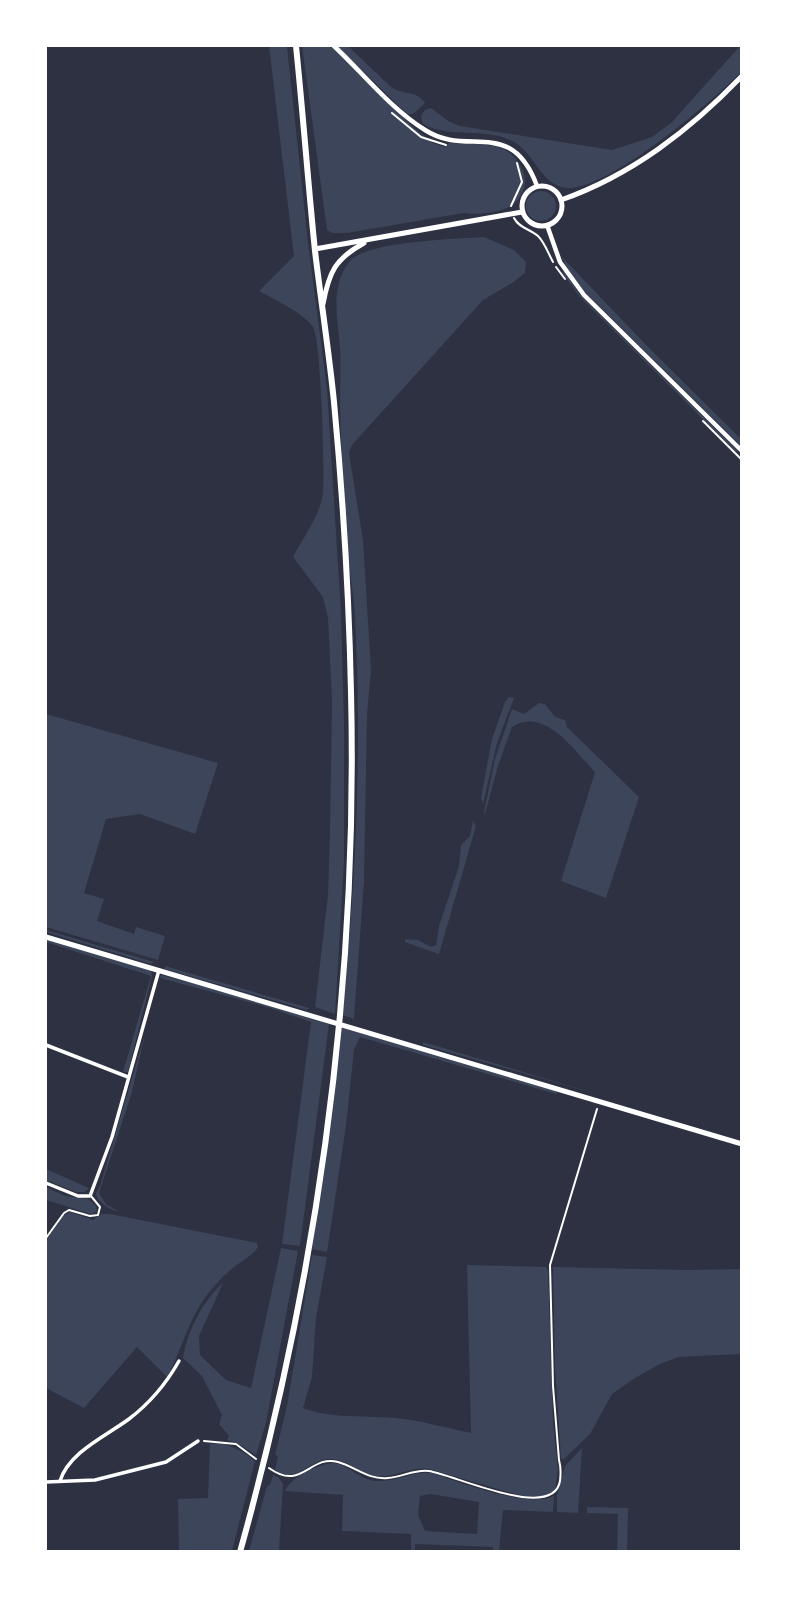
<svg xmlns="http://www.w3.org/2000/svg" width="787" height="1597" font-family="Signika,sans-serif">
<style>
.green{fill:#3c4559;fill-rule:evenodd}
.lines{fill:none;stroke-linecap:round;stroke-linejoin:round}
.path{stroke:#fff;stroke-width:2}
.service{stroke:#fff;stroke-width:2}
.minor{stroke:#fff;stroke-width:3.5}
.tertiary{stroke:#fff;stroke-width:4.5}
.secondary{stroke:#fff;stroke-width:5}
.primary{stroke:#fff;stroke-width:6}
</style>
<rect width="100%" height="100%" fill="#2d3142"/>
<!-- green -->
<g class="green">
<path d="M269,46H287L308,242L327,389L341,612L344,722V863L335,1014L315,1007L328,895L330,832L332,700L328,618L323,597L293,557C303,538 317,519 322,499C326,481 321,339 313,327C304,313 273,299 259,291L294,256Z"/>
<path d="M302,46H332L413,127L433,143L444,147L449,143C465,144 483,143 498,147C521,154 535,183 516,202C505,213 479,215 464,213L347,233H332L327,230Z"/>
<path d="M337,46H348L391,87C402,95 417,90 425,103L413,114H407Z"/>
<path d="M740,46L741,72C715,99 598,200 561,187C538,179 533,151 512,141C484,127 451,139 423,124L421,116L425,110L431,108L450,122L460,126L612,150L652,137L672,122Z"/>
<circle cx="541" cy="206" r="15"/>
<path d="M484,237L514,250L526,262L525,273L512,283L483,300L352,445L349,453L363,540L371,669L367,715L364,881L354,1019L342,1015C356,884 362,750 355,618C354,597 350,576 348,555C344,505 341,456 340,406C340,387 341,367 340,348C338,319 329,286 350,261C367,241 456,239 484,237Z"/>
<path d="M562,257L648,347L741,439V446L584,291L568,271Z"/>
<path d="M564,271L580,295L738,451L736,452L579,296L562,272Z"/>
<path d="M509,697L514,698L497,743L483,804L481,798L492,739L505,702Z"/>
<path d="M539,703L545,704L555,717L565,720L567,727L639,797L606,898L561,881L595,772C574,751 545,706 512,727L498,766L485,814L484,812L495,759L512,709L524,714Z"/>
<path d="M46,714L218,763L195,834L140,814L106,819L84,893L104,899L97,921L134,934L136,927L165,936L158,960L46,927Z"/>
<path d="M473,821L476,826L439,954L405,942V939L418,940L431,947L436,945L439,926L459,866L461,845L470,836Z"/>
<path d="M46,930L154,962L151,964L46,932Z"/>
<path d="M46,939L151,970L152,976L128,1072H123L151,976L46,942Z"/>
<path d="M165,966L309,1008L307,1010L165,969Z"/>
<path d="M161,975L233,994L329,1024L300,1246L282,1244L311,1022L267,1007L160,978Z"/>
<path d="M341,1027L558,1091L556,1094L360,1037L354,1050L346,1126L327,1252L312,1249Z"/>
<path d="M145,1034L132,1092L99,1193L106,1204L119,1212C110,1210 97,1202 96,1193L100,1186Z"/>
<path d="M423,1042L597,1094L423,1045Z"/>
<path d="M46,1169L89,1188L85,1192H76L46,1180Z"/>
<path d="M46,1187L65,1196L88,1199L96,1206L97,1211L91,1214L46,1200Z"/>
<path d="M70,1212L93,1220L102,1214H110L257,1243L258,1247C253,1255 242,1261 234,1267C224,1275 215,1285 207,1295C188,1320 182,1350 167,1377L137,1347L84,1408L46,1388V1241L62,1217Z"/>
<path d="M281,1248L298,1251L266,1423L256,1455L237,1443L227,1440L229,1436L219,1424L222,1415L202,1376L183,1358C187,1332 203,1300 223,1283L199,1336L200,1355L226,1380L251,1388Z"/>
<path d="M312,1255L327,1257L316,1318L312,1377L303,1408C331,1419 365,1415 395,1418C420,1420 446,1428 471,1433L467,1265L546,1267L548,1271L553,1423L558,1469L555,1490L546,1496L526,1497L429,1469C412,1466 395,1478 376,1476C360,1474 347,1459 330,1459C309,1459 297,1485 275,1470L278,1456L275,1455L287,1406Z"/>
<path d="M553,1267L688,1270L741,1269V1354L678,1357L658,1365L635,1378L612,1394L590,1434L564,1459H561L555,1366Z"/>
<path d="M223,1443L243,1452L255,1461L232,1551H179L178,1499L208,1498L210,1444Z"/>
<path d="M582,1448L578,1513L557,1512V1495L565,1466Z"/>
<path d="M334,1463C349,1465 360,1480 376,1481C396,1482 412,1471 432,1473C458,1482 530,1509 554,1496L553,1512L503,1510L499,1551H493V1547L415,1544V1551H411V1534L342,1531L343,1495L285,1491C293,1475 317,1465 334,1463ZM430,1494L479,1502L477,1534L425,1531L418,1515L420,1496Z"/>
<path d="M273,1475L279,1478L283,1484L279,1551H249L267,1486L270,1485Z"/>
<path d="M587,1507L628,1508L627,1551H617L618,1514L587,1513Z"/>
</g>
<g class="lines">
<!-- path -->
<g class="path">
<path d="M392,113L421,137L446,145"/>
<path d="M511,206L522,182L517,163"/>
<path d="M514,218C519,228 530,229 538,236C545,243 548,253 553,262"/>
<path d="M556,267L565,279"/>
<path d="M703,421L742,460"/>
<path d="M204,1441L236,1444L256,1459"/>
<path d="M269,1468C302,1492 310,1454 338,1462C356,1467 368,1480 388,1478C402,1477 415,1469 429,1471C455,1475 553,1522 560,1481C561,1473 561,1467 559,1460L553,1386L550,1265L597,1109"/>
</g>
<!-- service -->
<path class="service" d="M46,1238L64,1213L69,1210L90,1216L98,1215L100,1207L91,1196"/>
<!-- minor -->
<g class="minor">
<path d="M46,1045L128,1077"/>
<path d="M46,1183L78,1196H90L112,1137L159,970"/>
<path d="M60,1481C69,1452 106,1436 129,1419C150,1403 166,1384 179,1361"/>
<path d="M46,1482L95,1480L166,1462L198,1441"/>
</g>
<!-- tertiary -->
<g class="tertiary">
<path d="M334,46C363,73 391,109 425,130C468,158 511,116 537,186"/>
<path d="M547,225L560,262L584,295L742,451"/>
</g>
<!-- secondary -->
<g class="secondary">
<circle cx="542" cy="206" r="20"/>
<path d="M561,200C632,175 690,130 742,76"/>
<path d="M315,249L522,212"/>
<path d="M323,304C329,272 335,259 364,243"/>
<path d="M46,937L742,1144"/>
</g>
<!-- primary -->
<path class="primary" d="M240,1552C318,1273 358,982 351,692C349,595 343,498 334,402C329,352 321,301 315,251C308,182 303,114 296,46"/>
</g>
<!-- border -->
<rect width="787" height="1597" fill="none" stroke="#ffffff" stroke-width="94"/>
</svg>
